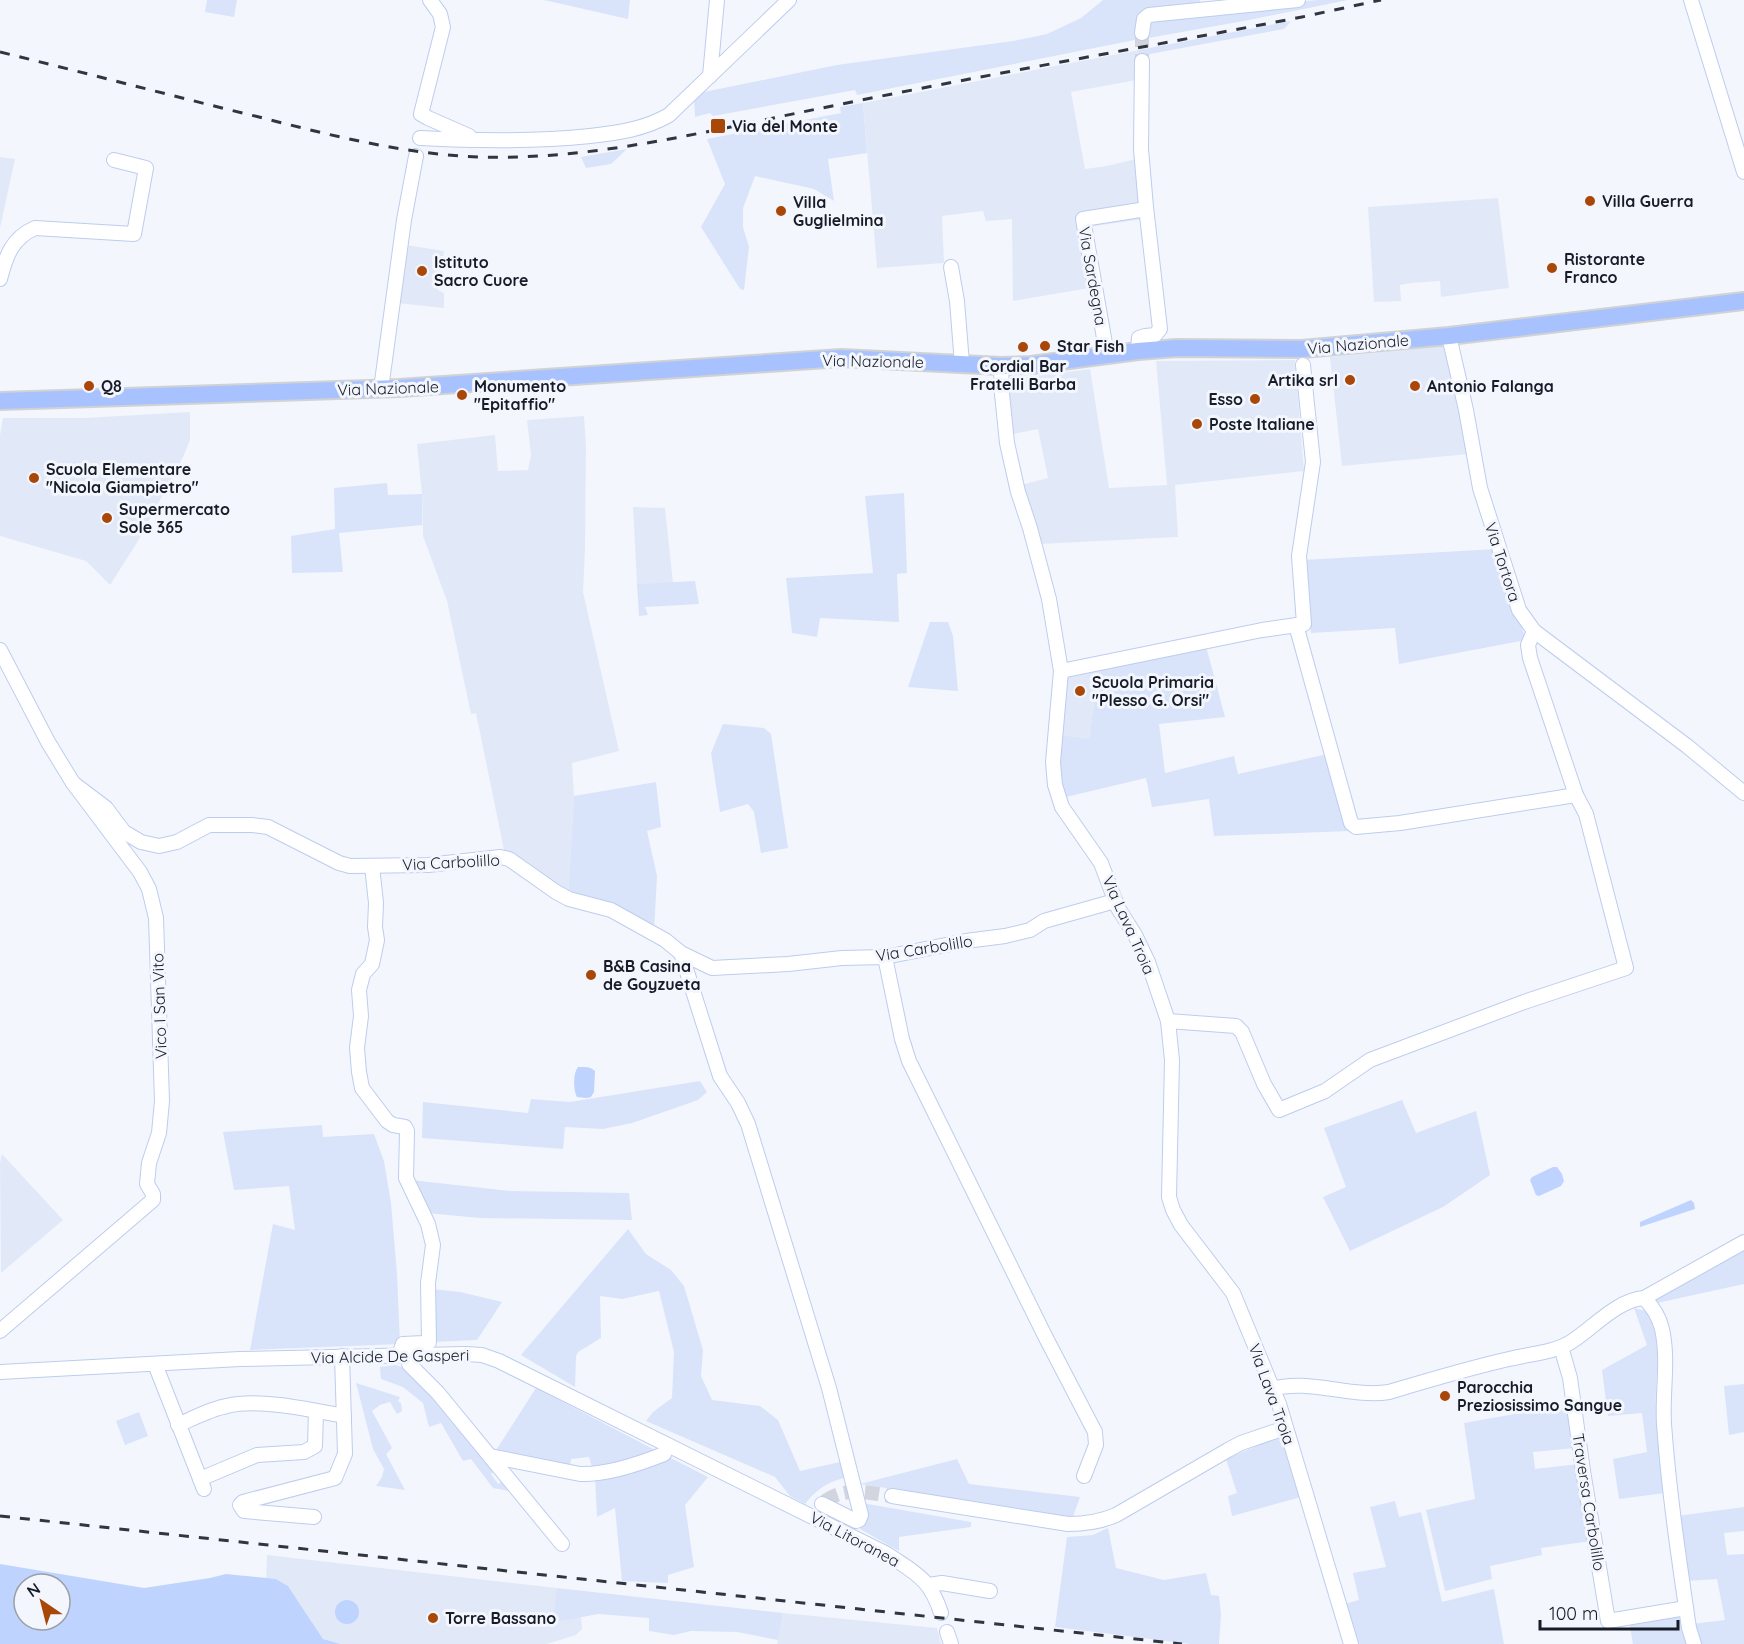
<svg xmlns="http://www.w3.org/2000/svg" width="1744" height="1644" font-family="Quicksand,sans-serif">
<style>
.built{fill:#e1e9f9}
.green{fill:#d9e4fa}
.water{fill:#bed3fd;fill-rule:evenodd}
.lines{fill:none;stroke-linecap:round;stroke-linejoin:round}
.minor-tunnel{stroke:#d2d5dd;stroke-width:14;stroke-dasharray:14 7;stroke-linecap:butt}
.minor-casing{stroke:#bdcdee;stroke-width:16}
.major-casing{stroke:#d1d2d4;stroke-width:20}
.minor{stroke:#fff;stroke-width:14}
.major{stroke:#a7c2fe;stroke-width:16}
.rail{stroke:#303540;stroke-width:3;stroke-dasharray:10 10;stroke-linecap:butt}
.poi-dot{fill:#a94709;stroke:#f3f6fd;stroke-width:2}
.labels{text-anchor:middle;stroke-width:6;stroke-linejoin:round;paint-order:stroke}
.poi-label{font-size:16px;font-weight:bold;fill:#171c28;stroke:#f3f6fd;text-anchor:start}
.street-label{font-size:16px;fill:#171c28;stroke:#f3f6fd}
</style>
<rect width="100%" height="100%" fill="#f3f6fd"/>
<!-- built -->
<g class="built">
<path d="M1139,50L1142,79L1071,92L1085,169L1107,166L1144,157L1150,218L1088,227L1095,287L1013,301L1012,219L986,221L983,211L942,216L944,263L877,268L863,103Z"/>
<path d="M0,157L15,159L0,228Z"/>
<path d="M1498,198L1509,288L1441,297L1440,281L1411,283L1400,285L1401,301L1374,302L1368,207Z"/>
<path d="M406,245L444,251L438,290L444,293V308L397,303Z"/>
<path d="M1447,345L1469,454L1342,466L1330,357Z"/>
<path d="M1295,360L1304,471L1175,485L1178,537L1040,544L1021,485L1048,478L1038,429L1009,435L1008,393L1012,386L1022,378L1090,369L1109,488L1167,485L1156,361Z"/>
<path d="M190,412V440L183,457L138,541L110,585L86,561L0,536V435L3,418H84Z"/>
<path d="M584,416L586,445L585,551L583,592L619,751L572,763L574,796L568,897L505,855L476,713L471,714L447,601L423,536L422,494L417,444L495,435L498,471L528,470L531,455L527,420Z"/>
<path d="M633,507L665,508L673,583L637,584Z"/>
<path d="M1099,668L1089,740L1060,735L1067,674Z"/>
<path d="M2,1154L63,1220L1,1273L0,1163Z"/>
<path d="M267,1555L557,1588L556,1622L581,1616L582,1629L576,1635L547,1644H341L323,1639L288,1586L276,1579L266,1578Z"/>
<path d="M783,1613L937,1628L941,1644H777Z"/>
</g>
<!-- green -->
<g class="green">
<path d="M207,0H237L234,17L205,12Z"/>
<path d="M544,0H630L628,19Z"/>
<path d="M1103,0H1200L1199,6L1142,21L1140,39L857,95L855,90L713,116L710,113L695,117L694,97L699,93L837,65L1013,41L1047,34L1081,18Z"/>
<path d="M1317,0H1348L1249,20L1143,39L1151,17Z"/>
<path d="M1291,21L1284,29L1139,56V50Z"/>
<path d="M863,103L867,153L828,159L834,201L814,189L755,176L743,208V227L749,247L744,290L740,289L701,227L725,184L707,139L841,113L840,107Z"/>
<path d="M627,149L611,164L586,168L581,157Z"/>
<path d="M387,483L388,495L422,494V525L339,533L343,572L292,573L291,536L335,529L334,488Z"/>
<path d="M904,493L907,573L897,574L899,622L820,618L817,637L792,633L786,578L873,573L865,496Z"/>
<path d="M1496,549L1526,640L1399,664L1395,628L1311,633L1303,560Z"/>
<path d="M695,581L699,604L645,607L648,615L639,616L637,584Z"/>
<path d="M930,622H948L953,636L958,691L908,687Z"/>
<path d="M1206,646L1225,717L1159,724L1165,773L1234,756L1238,774L1328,754L1350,831L1214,836L1209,799L1152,807L1146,778L1066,797C1058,776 1059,757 1060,735L1089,739L1099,668Z"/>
<path d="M723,724L764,728L771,734L788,848L761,853L754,812L748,804L720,812L711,753Z"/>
<path d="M656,782L661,827L647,831L657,876L654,932L568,897L574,796Z"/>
<path d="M700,1081L707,1092L698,1100L632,1123L603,1129L565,1127L563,1149L422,1138L423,1102L528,1113L531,1099L570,1102Z"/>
<path d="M1402,1100L1416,1133L1476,1111L1490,1175L1443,1207L1350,1251L1323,1197L1346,1187L1324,1128Z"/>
<path d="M322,1125L323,1137L374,1134L384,1161L391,1203L397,1274L400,1344L250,1350L273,1224L295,1230L289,1186L234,1190L223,1132Z"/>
<path d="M411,1180L510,1191L629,1193L632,1220L480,1218L427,1213Z"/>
<path d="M628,1229L646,1254L671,1270L684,1286L703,1350L701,1376L712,1400L760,1406L778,1420L800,1471L840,1462L844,1478C827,1482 816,1490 805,1504L790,1496L775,1477L646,1421L653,1412L672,1398L674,1352L659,1291L622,1299L600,1296L601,1338L578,1352L576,1356L575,1387L521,1355Z"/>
<path d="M1744,1245V1284L1657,1303L1655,1297Z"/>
<path d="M431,1289L460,1292L502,1302L477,1340L433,1342Z"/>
<path d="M1634,1308L1646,1311C1664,1339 1655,1374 1656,1406C1658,1435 1661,1464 1665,1493L1619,1499L1613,1459L1647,1452L1642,1413L1608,1416L1602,1370L1647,1345Z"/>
<path d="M396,1365L404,1368L416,1377L496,1469L491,1474L498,1484L504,1480L528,1508L525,1511L509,1491L493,1488L471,1459L463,1461L441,1423L429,1427L423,1403L403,1387L381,1379L380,1367Z"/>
<path d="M356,1383L400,1397L398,1401L401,1403L402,1411L397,1414L390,1402L380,1405L372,1411L392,1448L386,1454L405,1490L376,1486L382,1477L384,1469L373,1449Z"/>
<path d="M1744,1384V1432L1729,1435L1724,1386Z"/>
<path d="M536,1388L657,1451L593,1470L589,1457L571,1459L570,1468L495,1452Z"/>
<path d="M1570,1404L1575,1448L1533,1452L1535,1469L1579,1464L1591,1541L1541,1548L1542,1555L1490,1566L1492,1579L1445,1591L1426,1510L1475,1499L1464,1423Z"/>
<path d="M139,1412L148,1436L125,1445L116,1421Z"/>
<path d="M1280,1436L1301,1497L1232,1516L1228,1496L1237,1493L1226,1459Z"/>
<path d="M667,1456L708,1477L685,1505L694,1567L668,1575V1583L622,1581L615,1508L597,1517L595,1477Z"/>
<path d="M957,1459L969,1484L1080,1497L1073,1517L860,1484Z"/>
<path d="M1395,1501L1399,1517L1421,1512L1442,1602L1494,1589L1504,1644H1359L1344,1604L1359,1600L1353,1573L1386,1567L1370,1507Z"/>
<path d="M862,1503L971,1522V1527L899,1537V1551L860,1529L864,1515Z"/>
<path d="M1744,1507V1531L1724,1533L1727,1555L1744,1554V1644H1699L1692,1624L1725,1620L1717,1579L1687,1581L1677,1516Z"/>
<path d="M1108,1528L1116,1568L1164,1580L1206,1573L1211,1595L1219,1596L1221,1614L1219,1644H1191L1055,1627L1067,1537L1093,1535Z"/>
<path d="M557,1588L783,1613L778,1640L737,1632L691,1631L674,1635L649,1631V1618L598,1614L556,1622L554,1613Z"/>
<path d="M1678,1614L1686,1644H1633L1629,1622Z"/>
</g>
<!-- water -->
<g class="water">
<path d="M578,1067C584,1067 590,1066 595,1071L594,1092L591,1097L587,1098L577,1097C573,1090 573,1073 578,1067Z"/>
<path d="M1553,1167H1557L1562,1174L1564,1181L1561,1186L1539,1196L1536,1195L1530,1180L1532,1177Z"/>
<path d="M1691,1200L1694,1203L1695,1209L1640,1227V1222Z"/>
<path d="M0,1564L144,1588L210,1578L226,1574L276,1579L288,1586L323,1639L341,1644H0ZM24,1584H60V1620H24Z"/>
<circle cx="347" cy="1612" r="12"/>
</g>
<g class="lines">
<!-- minor-tunnel -->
<g class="minor-tunnel">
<path d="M1142,33V61"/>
<path d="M825,1501C847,1486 868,1493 892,1496"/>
</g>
<!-- minor casing -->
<g class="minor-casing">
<g id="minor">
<path d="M430,0L440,14L443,27L421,114L428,118L469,136L471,140"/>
<path d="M1691,0L1744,172"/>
<path d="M1142,33L1144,19L1149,15L1298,0"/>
<path d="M710,76L717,0"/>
<path d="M420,138C477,141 533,142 590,136C618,133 645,129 669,115L789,0"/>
<path d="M951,267L957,301L962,364"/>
<path d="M0,279C6,256 12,238 35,228L134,234L146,168L114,160"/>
<path d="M1449,336L1466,410L1480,488L1519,610L1534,631L1687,746L1744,793"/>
<path d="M1138,351L1139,338L1145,336L1155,335L1160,329L1146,207L1141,149L1142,61"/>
<path d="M1107,355L1083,219L1140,210"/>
<path d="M1001,366L1002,394L1007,443L1018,492L1030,528L1049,599L1061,671L1053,762L1055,785L1062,807L1101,863L1118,908L1135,935L1148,962L1168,1021L1172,1060L1169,1197L1173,1210L1181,1225L1233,1293L1279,1404L1351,1644"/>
<path d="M381,389L404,220L416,156"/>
<path d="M1296,625L1351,823L1356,827L1400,823L1576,795"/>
<path d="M0,650L48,742L73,783L140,872L149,889L156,918L162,1101L159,1133L149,1163L147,1184L153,1194V1200L0,1331"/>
<path d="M1061,671L1262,630L1304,624L1299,556L1313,462L1303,365"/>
<path d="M73,783L106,808L124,832L141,842L159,846L177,842L209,825H252L268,827L339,863L350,866L428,865L500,857L509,859L556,892L569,899L611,910L665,940L681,953L712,968L788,964L842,958L885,957L966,941L1005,936L1030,930L1044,921L1115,901"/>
<path d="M372,866L376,903L375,927L377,940L372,964L363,974L359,990L361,1016L357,1048L359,1072L362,1088L387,1121L393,1125L405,1127L407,1131L406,1178L428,1224L433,1245L428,1283L429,1342L424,1343L403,1344L399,1355"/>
<path d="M681,953L720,1076L738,1103L748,1124L829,1388L861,1515L859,1520L856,1521L822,1504"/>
<path d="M885,957L902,1039L909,1061L1046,1338L1095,1432L1096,1445L1084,1476"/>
<path d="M1168,1021L1236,1026L1242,1032L1264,1084L1279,1110L1325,1091L1370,1060L1524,1002L1626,968L1586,814L1576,795L1530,658L1528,645L1534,631"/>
<path d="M1644,1298C1653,1307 1659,1316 1662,1329C1669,1361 1662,1392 1664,1424C1669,1493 1679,1560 1689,1628L1694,1644"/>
<path d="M1561,1347L1570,1378L1583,1471L1608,1621L1686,1608"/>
<path d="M407,1355L409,1364L438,1393L562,1544"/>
<path d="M155,1364L204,1489"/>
<path d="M0,1372L240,1359L466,1354L482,1355L499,1361L887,1554C915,1573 930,1578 941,1613"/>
<path d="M1272,1389C1308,1378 1351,1398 1389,1392C1429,1380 1469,1368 1509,1359C1529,1354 1553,1353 1571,1342C1593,1328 1617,1300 1644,1298L1744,1242"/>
<path d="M178,1425C194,1418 210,1409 227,1406C259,1398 311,1410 344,1416"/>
<path d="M490,1456L580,1474C606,1475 639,1464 664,1454L668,1445"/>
<path d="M200,1479L257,1455L304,1452L315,1446L316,1411"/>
<path d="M892,1496L1068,1524C1086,1524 1100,1522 1116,1515L1228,1450L1241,1443L1285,1428"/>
<path d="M314,1517L244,1511L240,1505L243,1502L335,1478L345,1454L342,1356"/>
<path d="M929,1585L942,1583L990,1591"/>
<path d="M947,1632L951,1644"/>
</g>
</g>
<!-- major casing -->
<g class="major-casing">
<path id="major" d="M0,401L399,388L841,358L1001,366L1031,365L1138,351L1177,348L1302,349L1449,336L1744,301"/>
</g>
<!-- minor -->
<use href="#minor" class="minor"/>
<!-- major -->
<use href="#major" class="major"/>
<!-- rail -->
<g class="rail">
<path d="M0,52C86,73 172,96 259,117C325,134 392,151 461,156C579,164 702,132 817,109C978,76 1141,48 1302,17L1381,0"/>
<path d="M0,1516L1182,1644"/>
</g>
</g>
<!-- markers -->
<g class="poi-dot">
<rect x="710" y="118" width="16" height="16" rx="3"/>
<circle cx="1590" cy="201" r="6"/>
<circle cx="781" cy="211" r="6"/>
<circle cx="1552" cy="268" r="6"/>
<circle cx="422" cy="271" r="6"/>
<circle cx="1045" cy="346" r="6"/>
<circle cx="1023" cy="347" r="6"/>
<circle cx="1350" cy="380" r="6"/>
<circle cx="89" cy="386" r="6"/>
<circle cx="1415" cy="386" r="6"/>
<circle cx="462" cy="395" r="6"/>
<circle cx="1255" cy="399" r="6"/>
<circle cx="1197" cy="424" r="6"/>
<circle cx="34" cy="478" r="6"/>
<circle cx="107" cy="518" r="6"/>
<circle cx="1080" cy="691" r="6"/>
<circle cx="591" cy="975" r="6"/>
<circle cx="1445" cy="1396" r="6"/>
<circle cx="433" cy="1618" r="6"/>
</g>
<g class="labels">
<!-- poi labels -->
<g class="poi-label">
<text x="732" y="132">Via del Monte</text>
<text x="1602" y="207">Villa Guerra</text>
<text x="793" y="208">Villa<tspan x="793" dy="18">Guglielmina</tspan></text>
<text x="1564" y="265">Ristorante<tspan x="1564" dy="18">Franco</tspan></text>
<text x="434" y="268">Istituto<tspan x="434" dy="18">Sacro Cuore</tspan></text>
<text x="1057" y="352">Star Fish</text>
<text x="1023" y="372" text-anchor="middle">Cordial Bar<tspan x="1023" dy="18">Fratelli Barba</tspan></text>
<text x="1338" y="386" text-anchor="end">Artika srl</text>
<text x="101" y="392">Q8</text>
<text x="474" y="392">Monumento<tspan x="474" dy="18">"Epitaffio"</tspan></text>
<text x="1427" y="392">Antonio Falanga</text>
<text x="1243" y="405" text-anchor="end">Esso</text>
<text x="1209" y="430">Poste Italiane</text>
<text x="46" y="475">Scuola Elementare<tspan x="46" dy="18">"Nicola Giampietro"</tspan></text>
<text x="119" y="515">Supermercato<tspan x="119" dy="18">Sole 365</tspan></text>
<text x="1092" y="688">Scuola Primaria<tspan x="1092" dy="18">"Plesso G. Orsi"</tspan></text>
<text x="603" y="972">B&amp;B Casina<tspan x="603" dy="18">de Goyzueta</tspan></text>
<text x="1457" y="1393">Parocchia<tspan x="1457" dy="18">Preziosissimo Sangue</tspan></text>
<text x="445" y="1624">Torre Bassano</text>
</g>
<!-- street labels -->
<g class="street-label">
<text transform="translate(1093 276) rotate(80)" y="6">Via Sardegna</text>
<text transform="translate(1358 344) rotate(-5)" y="6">Via Nazionale</text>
<text transform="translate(873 361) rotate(1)" y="6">Via Nazionale</text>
<text transform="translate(388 388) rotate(-2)" y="6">Via Nazionale</text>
<text transform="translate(1503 562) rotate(72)" y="6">Via Tortora</text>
<text transform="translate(451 862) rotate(-3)" y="6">Via Carbolillo</text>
<text transform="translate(1129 925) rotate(66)" y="6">Via Lava Troia</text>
<text transform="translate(924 948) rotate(-9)" y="6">Via Carbolillo</text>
<text transform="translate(159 1006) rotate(-92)" y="6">Vico I San Vito</text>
<text transform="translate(390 1356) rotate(-1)" y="6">Via Alcide De Gasperi</text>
<text transform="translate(1272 1394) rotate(70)" y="6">Via Lava Troia</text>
<text transform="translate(1589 1502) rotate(81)" y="6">Traversa Carbolillo</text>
<text transform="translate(855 1539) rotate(28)" y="6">Via Litoranea</text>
</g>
</g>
<!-- north arrow -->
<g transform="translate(42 1602) rotate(325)"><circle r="28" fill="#f3f6fd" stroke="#9b9fa8" stroke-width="1.5"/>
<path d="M0-4.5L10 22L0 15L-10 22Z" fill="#a94709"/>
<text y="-9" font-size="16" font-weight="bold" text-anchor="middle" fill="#171c28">N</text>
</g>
<!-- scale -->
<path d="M1540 1620v9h138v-9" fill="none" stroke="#171c28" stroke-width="3"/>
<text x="1549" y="1620" font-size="18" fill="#171c28" stroke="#f3f6fd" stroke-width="4.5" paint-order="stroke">100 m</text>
</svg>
